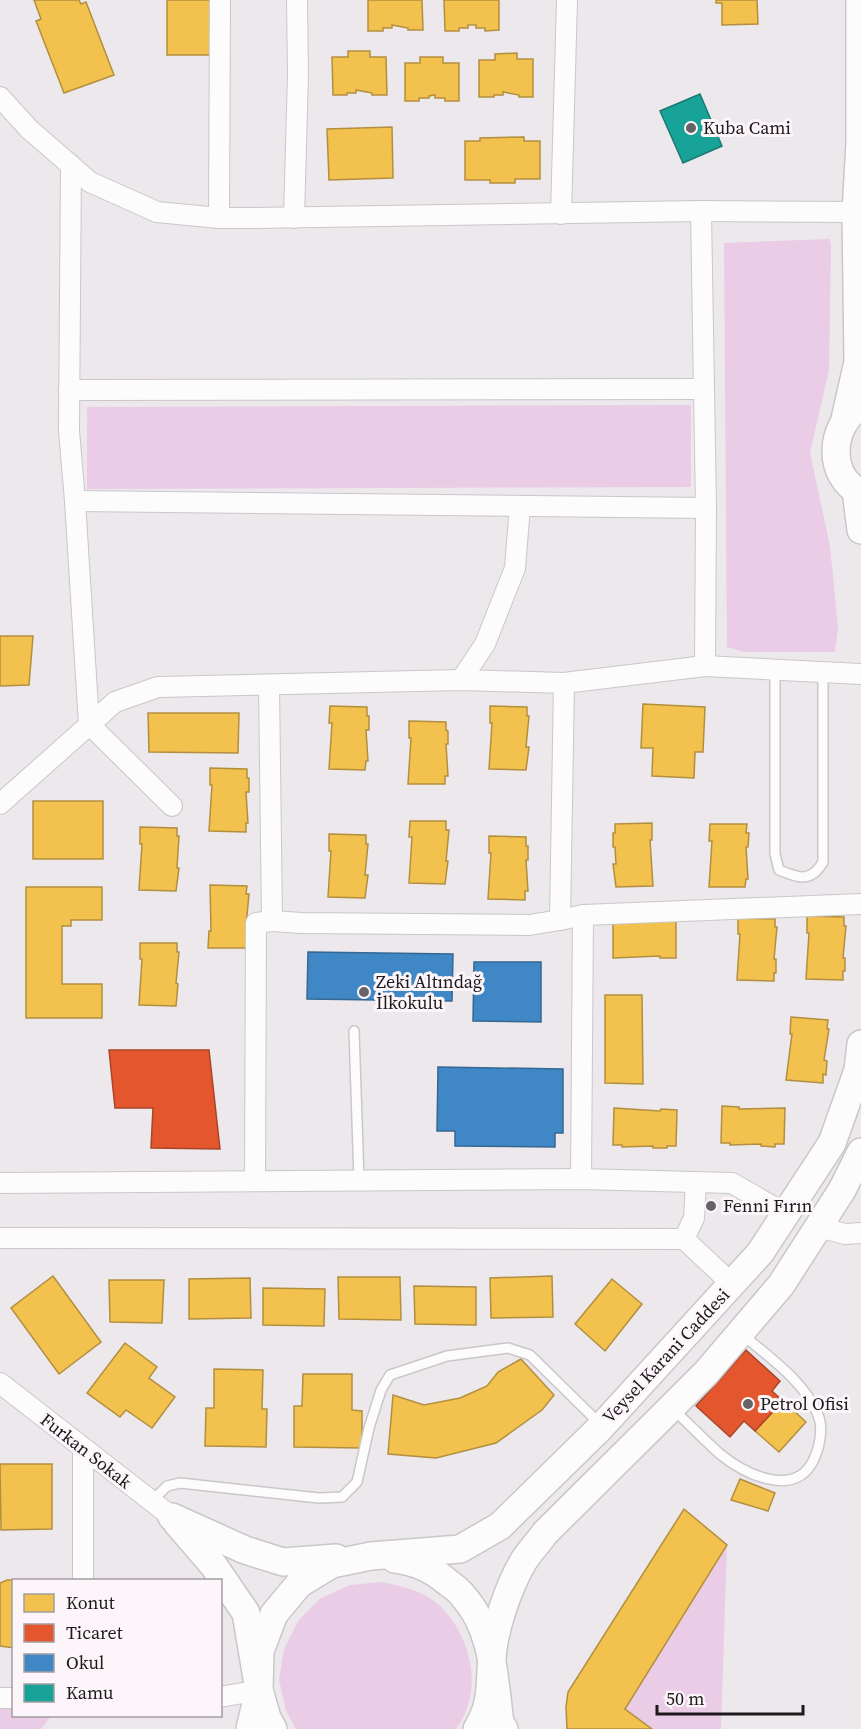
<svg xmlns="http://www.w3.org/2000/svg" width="861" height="1729" font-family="'Source Serif 4',serif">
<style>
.green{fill:#eacce6}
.homes{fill:#f2c14e;stroke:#b28f3f;stroke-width:1.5}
.shops{fill:#e4572e;stroke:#a84529;stroke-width:1.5}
.schools{fill:#3f88c5;stroke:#356792;stroke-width:1.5}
.public{fill:#17a398;stroke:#197a73;stroke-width:1.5}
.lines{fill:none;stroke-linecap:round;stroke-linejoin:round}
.lane-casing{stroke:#cac6c9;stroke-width:12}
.street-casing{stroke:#cac6c9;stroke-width:22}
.secondary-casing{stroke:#cac6c9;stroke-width:30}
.lane{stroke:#fcfcfc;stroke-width:9}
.street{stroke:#fcfcfc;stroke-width:20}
.secondary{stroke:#fcfcfc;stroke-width:27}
.poi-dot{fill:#666265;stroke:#fcf5fa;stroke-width:2}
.labels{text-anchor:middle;stroke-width:6;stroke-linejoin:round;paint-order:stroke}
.poi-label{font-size:18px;fill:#1d1a1c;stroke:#fcf5fa;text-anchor:start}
.street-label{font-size:18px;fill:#1d1a1c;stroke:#fcf5fa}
</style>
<rect width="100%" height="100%" fill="#ede8ec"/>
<!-- green -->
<g class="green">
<path d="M830,239L831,247L829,370L810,453L830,546L838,628L835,652H744L727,647L724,243Z"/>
<path d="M691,405V487L87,489V407Z"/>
<path d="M727,1545L721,1729H652L625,1709Z"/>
<path d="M381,1582C402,1586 424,1591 440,1606C472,1637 484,1692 456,1729H296L286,1711L279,1680L284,1649L298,1621L321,1598L350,1585Z"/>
<path d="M0,1703H13L14,1716H51L41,1729H0Z"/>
</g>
<!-- homes -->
<g class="homes">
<path d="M34,0H79L81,4L86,2L114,75L64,93L36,21L41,19Z"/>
<rect x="167" y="0" width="53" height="55"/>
<path d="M368,0H422L423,30H408V28L392,25V28H383V31H368Z"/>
<path d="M444,0H499V30L485,31V28H476V25H468V28H459V31H445Z"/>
<path d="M716,0H757L758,24L722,25V3H716Z"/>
<path d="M348,51H370V57H386L387,95H372V93L356,90V93H347V95H333L332,57H348Z"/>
<path d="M517,53V59H533V97H519V95L503,92V95H494V97H479V60H495V54Z"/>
<path d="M420,57H443V63H459V101H445V98H435V95L429,96V98H419V101H405V63H420Z"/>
<path d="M392,127L393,178L329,180L327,129Z"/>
<path d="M524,137V141H540V179H515V183H490V180H465V141H480V138Z"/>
<path d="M0,636H33L29,685L0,686Z"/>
<path d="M643,704L705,707L703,752H695L694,778L652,776L653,748H641Z"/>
<path d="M330,706L367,707V716H369V730H366L368,761H366L365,770L329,769L332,723H329Z"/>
<path d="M490,706L527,707V716H529L526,747H529L526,770L489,769L492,723H490Z"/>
<path d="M148,713H239L238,753L149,752Z"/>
<path d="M409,721L446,722V730L448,731V744H446L448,776H445V784H408L411,738H409Z"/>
<path d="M210,768L247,769V778H249V792H246L248,823H246V832L209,831L212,785H210Z"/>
<rect x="33" y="801" width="70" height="58"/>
<path d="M410,821H446V830H449L446,861H448L445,884L409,883L412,837H409Z"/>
<path d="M652,823V840H650L653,886L616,887L613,864H616L615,847H613V833H615V824Z"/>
<path d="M710,824H747L746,833H749L748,847H746L748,879H746L745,887H709L712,841H709Z"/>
<path d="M140,827L177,828V836H179L177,868H179L176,891L139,890L142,844H140Z"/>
<path d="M329,834L366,835V844H368L365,875H368L365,898L328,897L331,851H329Z"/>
<path d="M489,836L526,837V846H528V860H526L528,891H525V900L488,899L491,853H489Z"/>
<path d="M210,885L247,886L246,894H249L246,926H248V940H246V948H208L209,931H211Z"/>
<path d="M26,887H102V920H71V926H62V984H102V1018H26Z"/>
<path d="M807,916L844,917V926H846L843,958H845V971H843V980L806,979L809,933H807Z"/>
<path d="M738,918L775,919V927H777L774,959H776V973H774V981L737,980L740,934H738Z"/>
<path d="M613,921H676V958H660V956L613,958Z"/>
<path d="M140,943H177V952H179L176,983L178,984L176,1006L139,1005L142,959H140Z"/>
<path d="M605,995H642L643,1084L605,1083Z"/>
<path d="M791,1017L828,1020L827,1029H829L824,1060L827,1061L826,1075L823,1074V1083L786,1080L792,1034H790Z"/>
<path d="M722,1106L739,1107V1109L785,1108L784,1144H775V1147L761,1146V1144L730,1145V1143H721Z"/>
<path d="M614,1108L660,1111L661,1109L677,1110L676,1146H667V1148H653V1146L622,1147V1145H613Z"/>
<path d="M53,1276L101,1342L59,1374L11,1308Z"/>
<path d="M552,1276L553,1317L491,1318L490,1278Z"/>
<path d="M338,1277H400L401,1320L339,1319Z"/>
<path d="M250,1278L251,1318L189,1319V1279Z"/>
<path d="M612,1279L642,1304L605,1351L575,1324Z"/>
<path d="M109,1280H164L162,1323L110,1322Z"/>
<path d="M414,1286L476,1287V1325L415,1324Z"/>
<path d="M263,1288L325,1289L324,1326L263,1325Z"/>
<path d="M125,1343L157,1367L149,1378L175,1397L152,1428L126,1410L120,1417L87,1393Z"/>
<path d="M521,1359L554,1395L542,1410L496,1443L436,1458L388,1454L393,1395L424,1405L460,1398L487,1386L498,1372Z"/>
<path d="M214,1369L263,1370L262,1409H267L266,1447L205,1446L206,1408H214Z"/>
<path d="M303,1374H352V1410L362,1411V1448L294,1447V1406H302Z"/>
<path d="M783,1401L806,1422L779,1452L755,1431Z"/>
<path d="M0,1464H52V1529L1,1530Z"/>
<path d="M740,1479L775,1493L768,1511L731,1500Z"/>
<path d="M684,1509L727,1545L625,1709L652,1729H567L566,1707L568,1692Z"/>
<path d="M7,1580H18H14V1648L0,1646V1583Z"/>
</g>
<!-- shops -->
<g class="shops">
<path d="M109,1050H209L220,1149L151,1148L153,1108H115Z"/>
<path d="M746,1350L780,1381L772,1391L783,1401L755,1431L744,1421L730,1437L696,1406Z"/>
</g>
<!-- schools -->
<g class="schools">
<path d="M308,952L453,954L452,1001L307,999Z"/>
<path d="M474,962H541V1022L473,1021Z"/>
<path d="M438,1067L563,1069V1133H555V1147L455,1146V1131H437Z"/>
</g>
<!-- public -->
<path class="public" d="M700,94L722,146L683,163L660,111Z"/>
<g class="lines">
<!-- lane casing -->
<g class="lane-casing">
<g id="lane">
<path d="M775,670V854L779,870C798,878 811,883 823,862V672"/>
<path d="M354,1031L359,1180"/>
<path d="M673,1409C689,1424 704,1440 720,1454C743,1473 792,1498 812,1463C819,1450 824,1429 818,1415C804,1381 770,1358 743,1335"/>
<path d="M152,1501L167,1486L180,1483L319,1498L342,1497L357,1482L369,1428L381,1390L390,1375L447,1356L508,1348L530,1355L599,1423"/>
</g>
</g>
<!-- street casing -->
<g class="street-casing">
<g id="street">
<path d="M0,97L29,129L90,182L157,212L219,218H253L701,211L856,212"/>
<path d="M71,165L69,431L75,501L89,724L172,806"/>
<path d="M701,211L706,508L705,666"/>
<path d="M561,214L567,0"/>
<path d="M219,218L220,0"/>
<path d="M294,218L298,74L297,0"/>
<path d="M69,390L704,389"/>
<path d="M75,501L706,508"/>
<path d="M461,680L485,644L515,568L520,506"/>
<path d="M564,683L560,920L583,915L861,904"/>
<path d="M0,804L115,702L158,687L461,680L564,683L705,666L861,674"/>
<path d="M272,921L301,923L529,925L560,920"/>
<path d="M581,1179L583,915"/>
<path d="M255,1180L256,923L272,921L269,685"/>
<path d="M0,1183L581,1179L732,1183L786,1214"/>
<path d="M819,1227L845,1234L861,1233"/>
<path d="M0,1238L684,1239L732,1284"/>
<path d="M684,1239L694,1218L696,1182"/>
<path d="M0,1383L172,1517"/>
<path d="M83,1580V1449"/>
<path d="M220,1697L259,1690"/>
<path d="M0,1698H14"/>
</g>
</g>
<!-- secondary casing -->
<g class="secondary-casing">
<g id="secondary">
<path d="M859,407C830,426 826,476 861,493"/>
<path d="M845,419L858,362L856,212L860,143V0"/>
<path d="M856,490L861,530"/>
<path d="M172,1517L245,1550L283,1562L336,1558"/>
<path d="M177,1523L214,1566L246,1613L259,1690L267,1718L273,1729"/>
<path d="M395,1559C413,1561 432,1569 446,1581C451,1585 459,1590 463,1596C494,1630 494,1680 500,1723L504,1729"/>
<path d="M250,1729L259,1690L260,1651L274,1614L299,1584L332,1564L371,1556L460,1549L500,1526L602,1426L760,1253L832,1143L858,1070L861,1044"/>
<path d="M477,1729C493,1703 489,1686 492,1658C494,1629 508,1588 523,1562C529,1552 538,1543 545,1533L706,1373L781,1285L842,1190L861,1152"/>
</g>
</g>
<!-- lane -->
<use href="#lane" class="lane"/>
<!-- street -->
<use href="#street" class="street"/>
<!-- secondary -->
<use href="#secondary" class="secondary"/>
</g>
<!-- markers -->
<g class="poi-dot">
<circle cx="691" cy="128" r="6"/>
<circle cx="364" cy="992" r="6"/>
<circle cx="711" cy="1206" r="6"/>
<circle cx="748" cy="1404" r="6"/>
</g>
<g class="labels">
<!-- poi labels -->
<g class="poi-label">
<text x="703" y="134">Kuba Cami</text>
<text x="376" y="988">Zeki Altındağ<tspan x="376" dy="21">İlkokulu</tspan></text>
<text x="723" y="1212">Fenni Fırın</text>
<text x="760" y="1410">Petrol Ofisi</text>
</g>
<!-- street labels -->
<g class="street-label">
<text transform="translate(666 1356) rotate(-47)" y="6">Veysel Karani Caddesi</text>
<text transform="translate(86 1451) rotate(38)" y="6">Furkan Sokak</text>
</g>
</g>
<!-- legend -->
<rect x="12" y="1579" width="210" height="138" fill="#fcf5fa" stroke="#a39da1" stroke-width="1.5"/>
<rect x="24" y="1594" width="30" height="18" fill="#f2c14e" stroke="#a39da1" stroke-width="1.5"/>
<text x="66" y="1609" font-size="18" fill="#1d1a1c">Konut</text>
<rect x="24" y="1624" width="30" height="18" fill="#e4572e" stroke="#a39da1" stroke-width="1.5"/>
<text x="66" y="1639" font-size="18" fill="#1d1a1c">Ticaret</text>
<rect x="24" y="1654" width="30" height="18" fill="#3f88c5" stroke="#a39da1" stroke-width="1.5"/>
<text x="66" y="1669" font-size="18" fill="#1d1a1c">Okul</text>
<rect x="24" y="1684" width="30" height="18" fill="#17a398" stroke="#a39da1" stroke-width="1.5"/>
<text x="66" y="1699" font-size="18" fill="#1d1a1c">Kamu</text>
<!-- scale -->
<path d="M657 1705v9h146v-9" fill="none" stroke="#1d1a1c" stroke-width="3"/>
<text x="666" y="1705" font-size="18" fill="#1d1a1c" stroke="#fcf5fa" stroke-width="4.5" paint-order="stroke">50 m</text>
</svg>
